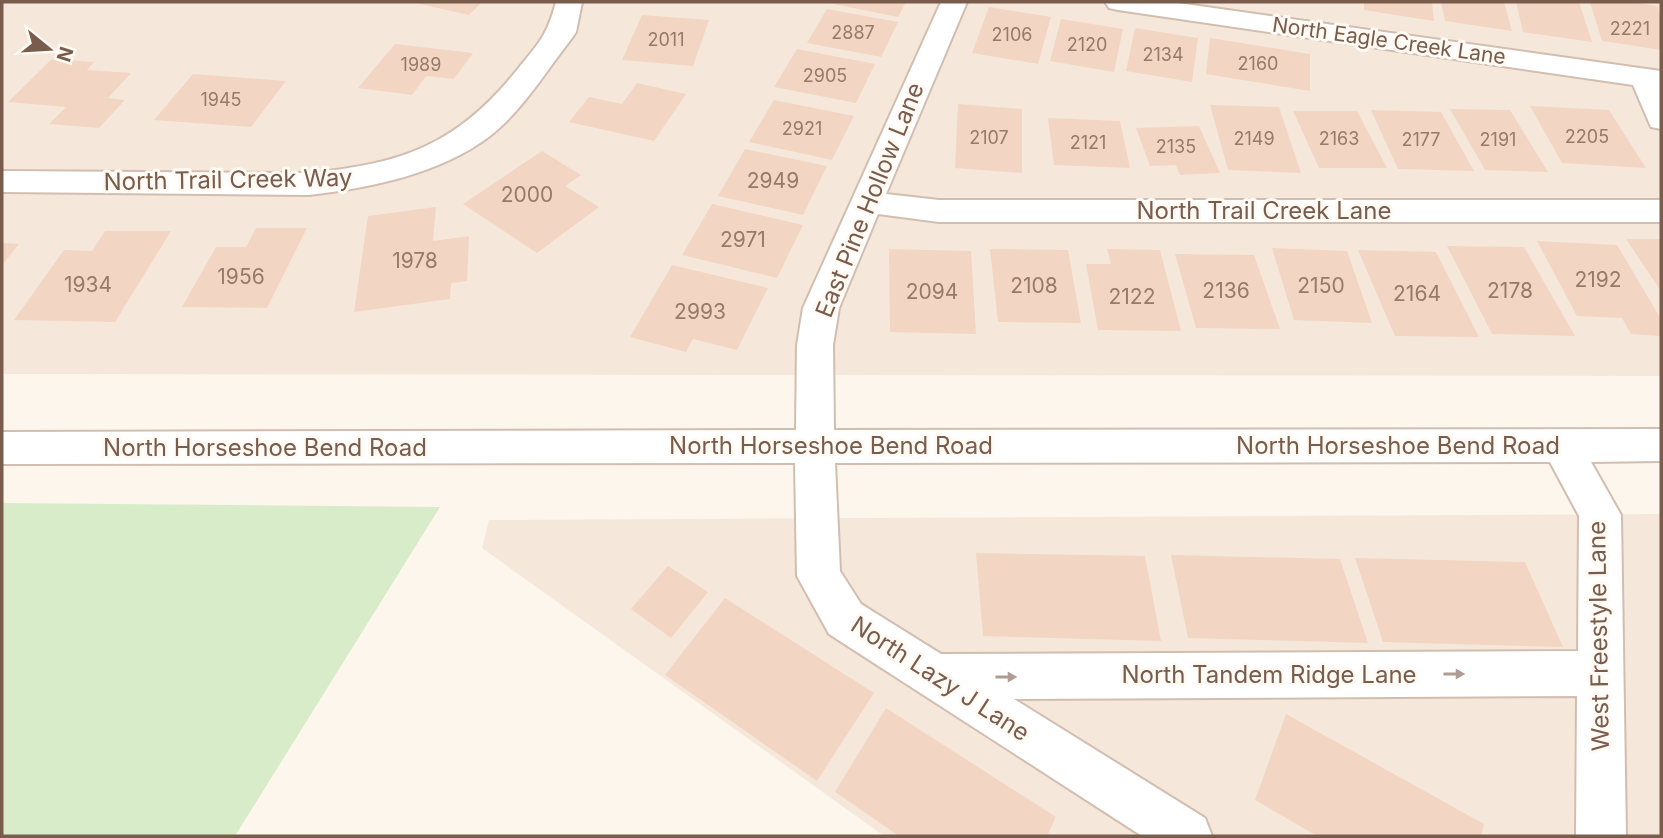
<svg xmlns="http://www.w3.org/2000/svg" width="1663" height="838" font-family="Inter,sans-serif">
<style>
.residential{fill:#f5e8da}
.green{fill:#d8ecc9}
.building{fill:#f3d5c3}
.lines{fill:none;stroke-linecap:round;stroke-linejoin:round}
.minor-casing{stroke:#d1beb0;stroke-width:4}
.minor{fill:#fff;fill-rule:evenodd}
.oneway{fill:#af9d94}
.labels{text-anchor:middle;stroke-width:6;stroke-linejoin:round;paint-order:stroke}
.far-number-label{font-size:18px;fill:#987a6a}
.far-street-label{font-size:21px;fill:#7a5c4d;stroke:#fffaf3}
.number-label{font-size:21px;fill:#987a6a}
.street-label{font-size:24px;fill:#7a5c4d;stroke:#fffaf3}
</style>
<rect width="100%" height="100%" fill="#fdf6ec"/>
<!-- residential -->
<g class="residential">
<path d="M2,2H1661V376L2,374Z"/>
<path d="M1661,514V836H884L482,548L489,520Z"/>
</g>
<!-- green -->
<path class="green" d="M2,503L440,507L235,836H2Z"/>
<!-- building -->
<g class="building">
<path d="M411,2H482L469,15Z"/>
<path d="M824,2H906L898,17Z"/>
<path d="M1364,2H1432L1434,21L1364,10Z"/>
<path d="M1441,2H1504L1512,31L1445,21Z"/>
<path d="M1516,2H1579L1592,42L1523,32Z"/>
<path d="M1590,2H1630L1657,6L1661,17V50L1602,41Z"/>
<path d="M989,7L1051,17L1038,64L972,53Z"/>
<path d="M827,9L898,22L881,57L807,43Z"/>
<path d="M642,15L709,20L693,66L622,60Z"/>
<path d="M1061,19L1123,29L1114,72L1050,61Z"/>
<path d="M1135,28L1198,38L1192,82L1126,71Z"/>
<path d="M1210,38L1310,54V91L1206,74Z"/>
<path d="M395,44L473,53L454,79L426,76L412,95L358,88Z"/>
<path d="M797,49L875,64L856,103L774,87Z"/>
<path d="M52,59L94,62L87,70L131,73L108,98L125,100L99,128L49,124L66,107L8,102Z"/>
<path d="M193,74L286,81L251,127L154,120Z"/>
<path d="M637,83L686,94L654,141L569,122L589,97L622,104Z"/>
<path d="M774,100L854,116L832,160L749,142Z"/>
<path d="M958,104L1022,109V173L955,168Z"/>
<path d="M1210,105L1279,107L1301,173L1228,170Z"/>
<path d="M1530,106L1609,110L1646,168L1562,163Z"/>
<path d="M1450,109L1510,110L1548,172L1485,170Z"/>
<path d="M1371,110L1441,112L1474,171L1398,169Z"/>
<path d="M1293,111H1357L1387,168H1319Z"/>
<path d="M1048,118L1120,121L1130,168L1054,165Z"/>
<path d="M1199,126L1220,173L1180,175L1176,165L1150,166L1136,128Z"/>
<path d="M745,149L827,166L803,215L718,196Z"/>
<path d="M542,151L581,175L565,186L599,207L537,253L463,204Z"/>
<path d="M712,204L803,225L777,278L682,255Z"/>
<path d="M436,207L433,241L469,236L467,281L451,283L450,299L354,312L368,216Z"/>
<path d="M256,228H307L267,308L182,307L216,247H246Z"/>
<path d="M105,231H171L115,322L14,320L64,250L92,251Z"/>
<path d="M1626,239H1661V291Z"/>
<path d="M1537,241L1617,245L1661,319V336L1631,334L1622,318L1577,316Z"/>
<path d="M2,243L19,244L2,265Z"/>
<path d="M1447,246L1524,247L1575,336L1492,334Z"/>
<path d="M1272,248L1347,251L1372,323L1294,320Z"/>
<path d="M889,249L971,251L976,334L890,332Z"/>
<path d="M990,249L1068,250L1081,323L998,322Z"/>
<path d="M1107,249L1160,250L1181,331L1098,330L1086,264H1111Z"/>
<path d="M1358,250L1436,252L1479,337L1395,336Z"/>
<path d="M1175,254L1254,255L1280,329L1196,328Z"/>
<path d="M672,265L768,288L737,350L693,339L686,352L630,337Z"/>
<path d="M976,553L1145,556L1161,641L983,636Z"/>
<path d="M1171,555L1340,559L1368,643L1188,638Z"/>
<path d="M1355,558L1525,562L1563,647L1383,642Z"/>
<path d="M668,566L708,592L671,638L631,609Z"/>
<path d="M725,598L874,693L817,781L665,675Z"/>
<path d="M886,708L1056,817L1047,836H899L835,792Z"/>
<path d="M1286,714L1484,824L1481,836H1317L1255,800Z"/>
</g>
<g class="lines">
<!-- minor casing -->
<g class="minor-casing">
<g id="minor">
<path d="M556,2H582L576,32L572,38C546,71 523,110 490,136C440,174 370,188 309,195L2,192V171L309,173C402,164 457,145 517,70C539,43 547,36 556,2Z"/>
<path d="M941,2H967L886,194L939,200H1661V222H939L878,214L839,308L833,345L834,430L1661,429V461L1591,462L1621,515L1626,836H1576L1577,696L1014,699L1205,818L1212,836H1142L829,634L797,576L795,463L2,464V432L796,430L797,345L803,308ZM1550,462L1579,516L1578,651L941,654L861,604L840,571L835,463Z"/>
<path d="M1105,2H1171L1661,71V129L1651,127L1633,85L1118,10L1109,8Z"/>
</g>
</g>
<!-- minor -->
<use href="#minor" class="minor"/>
</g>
<!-- one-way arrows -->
<defs><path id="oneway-solid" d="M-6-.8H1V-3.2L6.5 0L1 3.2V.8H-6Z" transform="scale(1.75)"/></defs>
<g class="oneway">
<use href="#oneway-solid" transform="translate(1454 674)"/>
<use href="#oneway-solid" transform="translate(1006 677)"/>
</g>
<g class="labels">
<!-- far-number labels -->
<g class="far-number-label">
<text x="1630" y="35">2221</text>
<text x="853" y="39">2887</text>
<text x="1012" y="41">2106</text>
<text x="666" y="46">2011</text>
<text x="1087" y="51">2120</text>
<text x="1163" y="61">2134</text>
<text x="1258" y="70">2160</text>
<text x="421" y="71">1989</text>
<text x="825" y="82">2905</text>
<text x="221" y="106">1945</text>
<text x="802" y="135">2921</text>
<text x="1587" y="143">2205</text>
<text x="989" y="144">2107</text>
<text x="1254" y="145">2149</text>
<text x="1339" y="145">2163</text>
<text x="1421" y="146">2177</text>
<text x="1498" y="146">2191</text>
<text x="1088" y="149">2121</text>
<text x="1176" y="153">2135</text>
</g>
<!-- far-street labels -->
<g class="far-street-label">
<text transform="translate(1389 41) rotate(8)" y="7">North Eagle Creek Lane</text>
</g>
<!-- number labels -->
<g class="number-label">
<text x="773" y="188">2949</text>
<text x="527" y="202">2000</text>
<text x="743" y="247">2971</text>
<text x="415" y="268">1978</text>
<text x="241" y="284">1956</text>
<text x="1598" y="287">2192</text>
<text x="88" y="292">1934</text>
<text x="1034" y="293">2108</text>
<text x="1321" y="293">2150</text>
<text x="1226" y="298">2136</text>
<text x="1510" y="298">2178</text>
<text x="932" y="299">2094</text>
<text x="1417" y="301">2164</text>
<text x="1132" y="304">2122</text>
<text x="700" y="319">2993</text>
</g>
<!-- street labels -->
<g class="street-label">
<text transform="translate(228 180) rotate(-1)" y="8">North Trail Creek Way</text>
<text transform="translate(870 200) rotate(-68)" y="8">East Pine Hollow Lane</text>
<text x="1264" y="219">North Trail Creek Lane</text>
<text x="831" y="454">North Horseshoe Bend Road</text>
<text x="1398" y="454">North Horseshoe Bend Road</text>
<text x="265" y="456">North Horseshoe Bend Road</text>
<text transform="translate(1599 636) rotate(-91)" y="8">West Freestyle Lane</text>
<text x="1269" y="683">North Tandem Ridge Lane</text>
<text transform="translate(940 679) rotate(33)" y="8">North Lazy J Lane</text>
</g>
</g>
<!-- border -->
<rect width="1663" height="838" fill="none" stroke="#7a5c4d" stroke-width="7"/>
<!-- north arrow -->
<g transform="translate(49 49) rotate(108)" stroke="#fffaf3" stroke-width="5" paint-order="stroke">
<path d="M0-5L12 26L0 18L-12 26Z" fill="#7a5c4d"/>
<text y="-10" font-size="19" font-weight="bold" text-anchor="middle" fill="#7a5c4d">N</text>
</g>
</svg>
